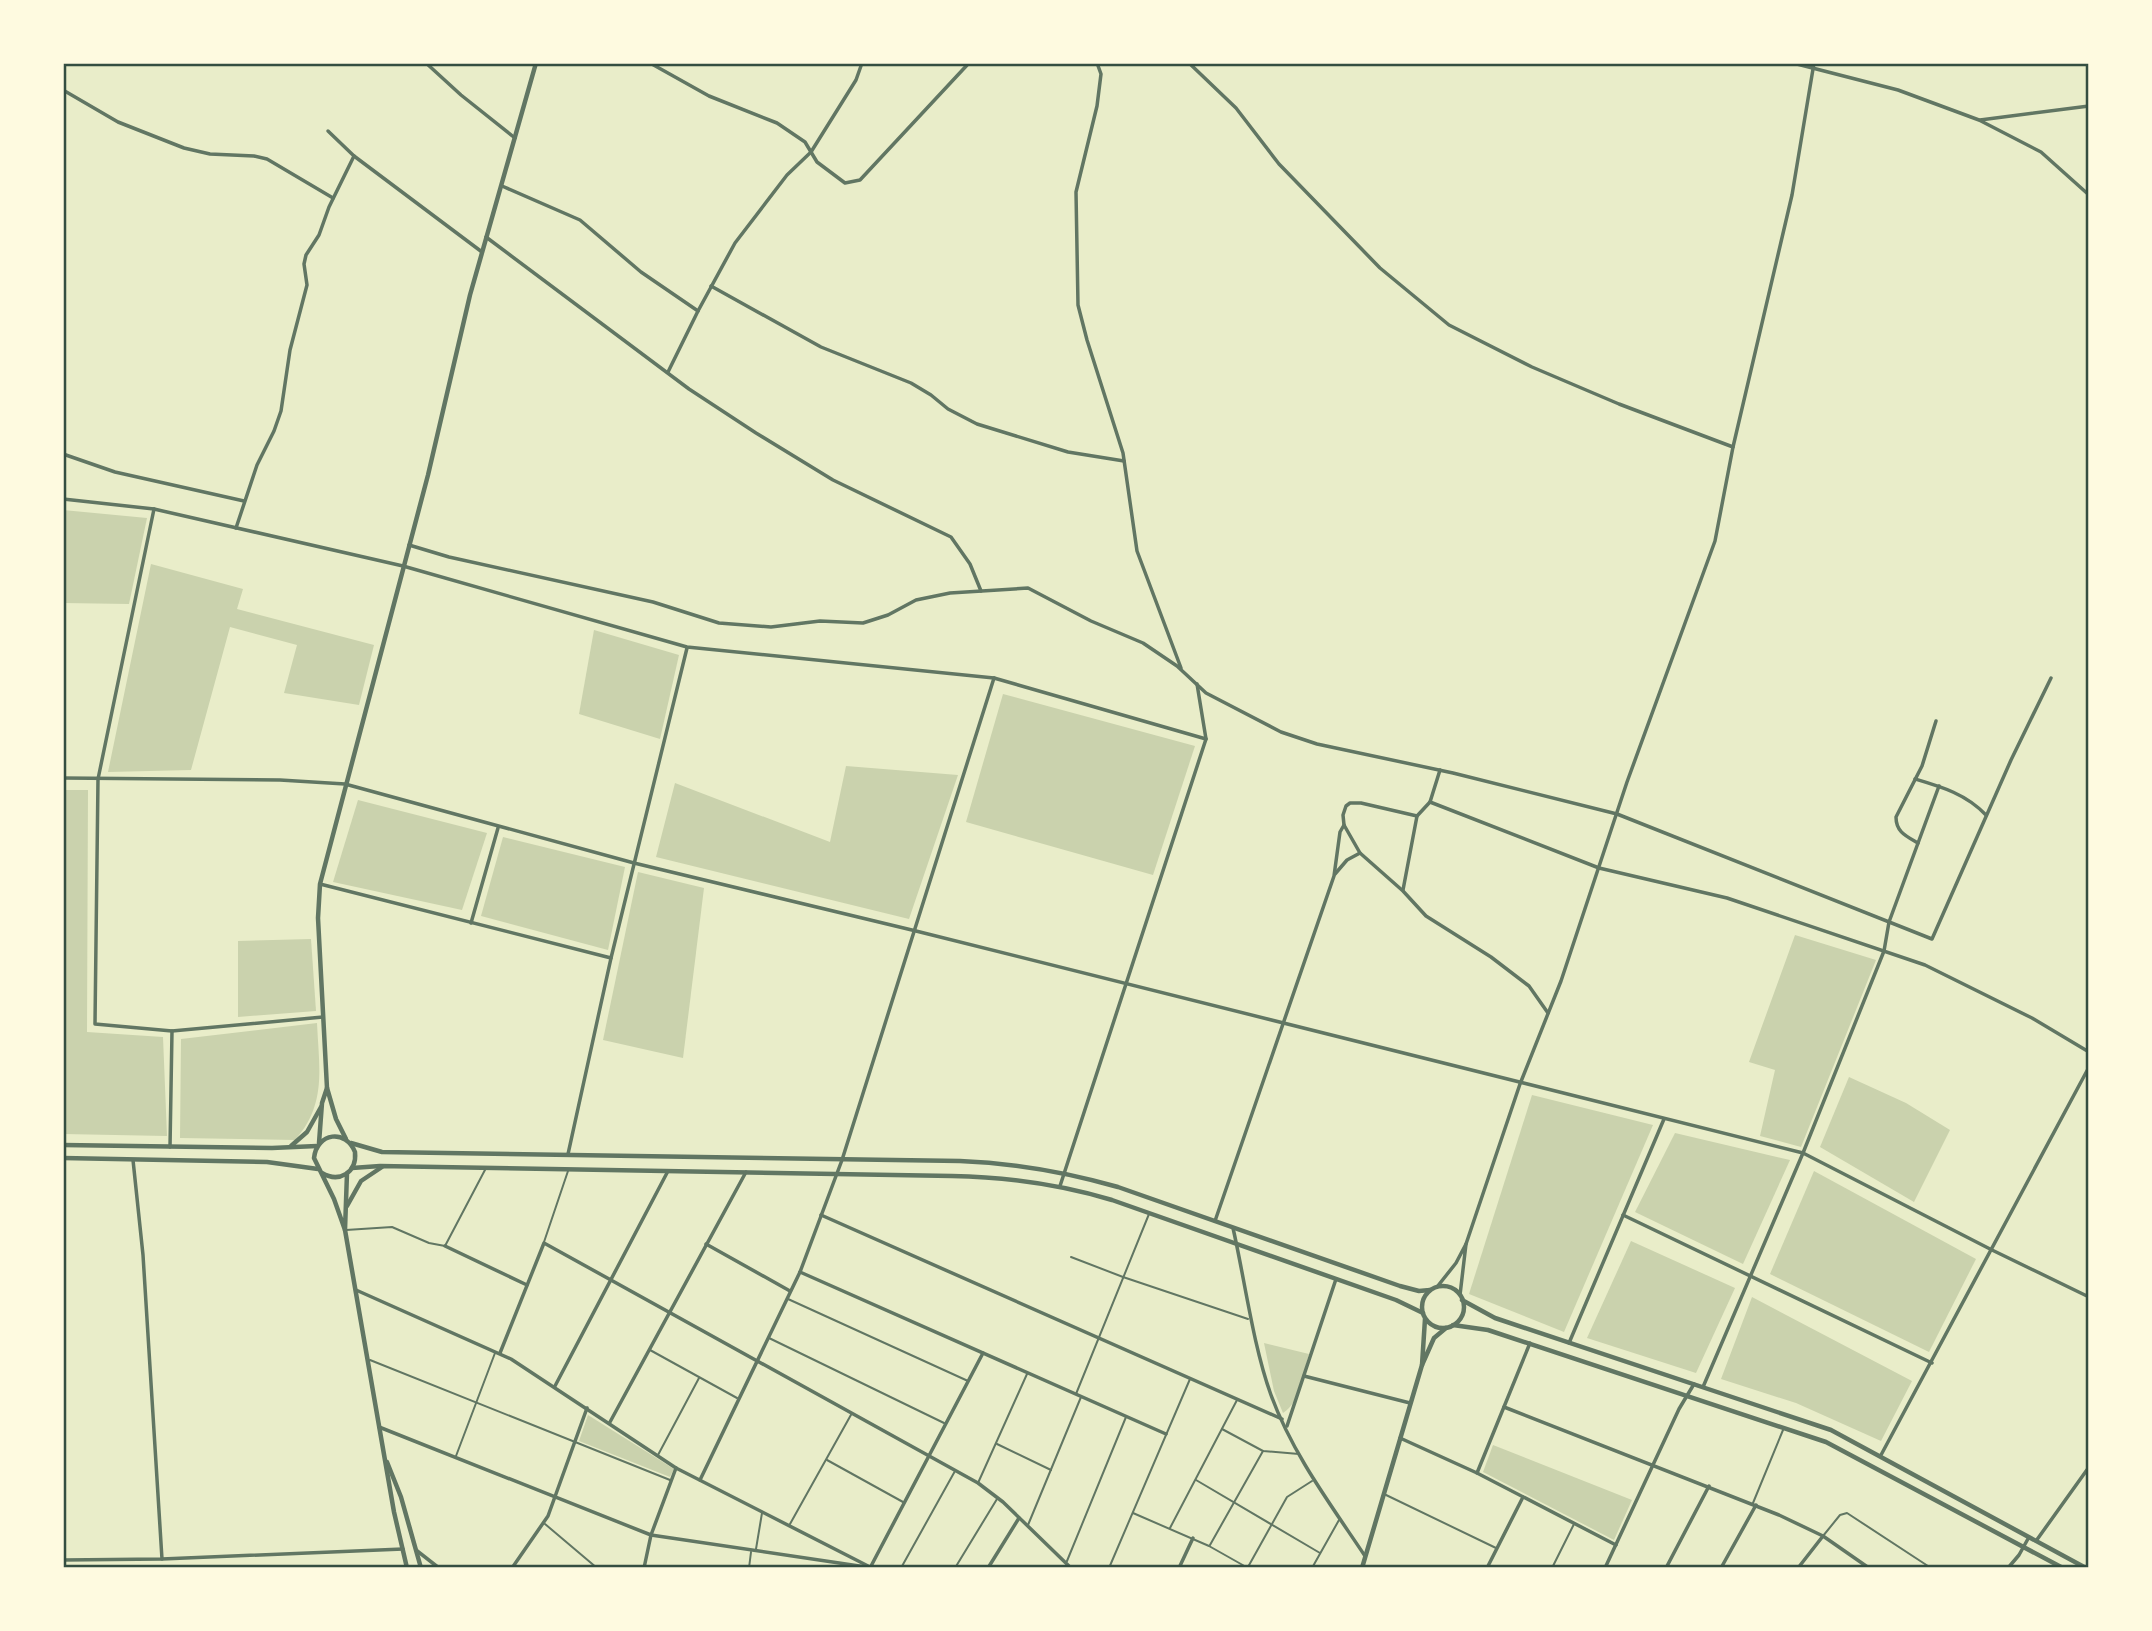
<svg xmlns="http://www.w3.org/2000/svg" width="2152" height="1631" font-family="'Roboto Condensed',sans-serif">
<style>
.green{fill:#cad2ad}
.lines{fill:none;stroke-linecap:round;stroke-linejoin:round}
.service{stroke:#617663;stroke-width:2}
.minor{stroke:#617663;stroke-width:3.5}
.tertiary{stroke:#617663;stroke-width:4.5}
.neatline{fill:none;stroke:#344e41;stroke-width:2.5}
</style>
<rect width="100%" height="100%" fill="#e9edc9"/>
<!-- green -->
<g class="green">
<path d="M63,510L147,518L129,604L63,603Z"/>
<path d="M151,564L243,589L237,609L374,645L359,705L284,693L297,645L230,627L191,770L108,772Z"/>
<path d="M594,630L679,655L660,739L579,714Z"/>
<path d="M1003,694L1195,746L1153,875L966,822Z"/>
<path d="M846,766L958,775L909,919L656,857L675,783L830,842Z"/>
<path d="M63,790H88L87,1032L163,1037L167,1136L63,1134Z"/>
<path d="M358,800L487,833L462,910L333,882Z"/>
<path d="M503,837L625,867L608,950L481,916Z"/>
<path d="M638,872L704,888L683,1058L603,1040Z"/>
<path d="M1795,935L1876,960L1801,1147L1760,1136L1775,1070L1749,1062Z"/>
<path d="M311,939L316,1011L238,1017V941Z"/>
<path d="M317,1023C319,1068 327,1104 295,1140L180,1138L181,1039Z"/>
<path d="M1849,1077L1906,1103L1950,1130L1914,1202L1820,1147Z"/>
<path d="M1532,1095L1653,1125L1564,1332L1469,1294Z"/>
<path d="M1675,1133L1790,1160L1743,1264L1635,1212Z"/>
<path d="M1814,1171L1976,1259L1929,1352L1770,1274Z"/>
<path d="M1631,1241L1735,1288L1696,1373L1587,1338Z"/>
<path d="M1752,1297L1912,1381L1881,1441L1796,1403L1721,1379Z"/>
<path d="M1264,1343L1309,1354C1303,1373 1301,1402 1283,1413L1274,1391Z"/>
<path d="M588,1415L674,1469L670,1477L579,1441Z"/>
<path d="M1493,1445L1632,1500L1614,1540L1483,1472Z"/>
</g>
<g class="lines">
<!-- service -->
<g class="service">
<path d="M346,1230L392,1227L429,1243L445,1246L486,1168"/>
<path d="M544,1242L568,1171"/>
<path d="M1071,1257L1123,1277L1248,1319"/>
<path d="M788,1299L968,1381"/>
<path d="M769,1338L944,1423"/>
<path d="M650,1350L737,1398"/>
<path d="M370,1360L670,1480"/>
<path d="M1076,1394L1149,1214"/>
<path d="M1222,1429L1263,1451L1299,1454"/>
<path d="M997,1444L1051,1470"/>
<path d="M658,1455L699,1378"/>
<path d="M456,1456L495,1353"/>
<path d="M827,1460L903,1502"/>
<path d="M1196,1480L1320,1553"/>
<path d="M978,1483L1027,1374"/>
<path d="M1384,1494L1496,1548"/>
<path d="M1753,1503L1783,1430"/>
<path d="M1133,1513L1209,1546L1248,1568"/>
<path d="M545,1524L597,1568"/>
<path d="M790,1524L852,1413"/>
<path d="M1028,1525L1081,1397"/>
<path d="M1170,1528L1237,1400"/>
<path d="M1823,1536L1840,1515L1847,1513L1931,1568"/>
<path d="M1210,1545L1263,1451"/>
<path d="M756,1549L762,1513"/>
<path d="M1067,1561L1126,1417"/>
<path d="M1248,1567L1287,1497L1312,1481"/>
<path d="M749,1568L751,1552"/>
<path d="M901,1568L955,1471"/>
<path d="M955,1568L997,1499"/>
<path d="M1109,1568L1190,1379"/>
<path d="M1312,1568L1339,1520"/>
<path d="M1552,1568L1574,1524"/>
</g>
<!-- minor -->
<g class="minor">
<path d="M426,63L461,95L515,138"/>
<path d="M650,63L709,96L777,123L805,142L817,162L845,183L860,180L969,63"/>
<path d="M1097,63L1101,74L1097,106L1076,192L1078,305L1087,340L1123,453L1137,551L1181,668"/>
<path d="M1189,63L1236,108L1279,164L1380,268L1449,325L1532,367L1619,404L1733,447"/>
<path d="M1793,63L1898,90L1979,120L2041,152L2089,195"/>
<path d="M63,90L118,122L184,148L210,154L254,156L267,159L333,198"/>
<path d="M1980,120L2089,106"/>
<path d="M328,131L354,156L482,252"/>
<path d="M502,186L580,220L641,272L698,311"/>
<path d="M486,237L689,389L756,433L833,480L951,537L970,564L981,591"/>
<path d="M711,286L821,347L911,383L931,395L948,409L977,424L1068,452L1124,461"/>
<path d="M668,372L698,311L735,243L787,175L811,152L856,80L862,63"/>
<path d="M63,454L115,472L244,501"/>
<path d="M63,499L154,509L403,566L687,647L994,678L1206,739"/>
<path d="M154,509L98,779L95,1024L172,1031L323,1017"/>
<path d="M236,528L257,465L274,431L281,411L290,350L307,285L304,264L306,255L319,235L329,207L354,156"/>
<path d="M409,545L449,557L653,602L719,623L771,627L820,621L863,623L888,615L916,600L950,593L1028,588L1091,621L1143,643L1177,666L1206,693L1281,732L1317,744L1453,773L1617,814L1932,939L2011,760L2051,678"/>
<path d="M63,778L280,780L345,784L634,863L916,931L1803,1153L1703,1387"/>
<path d="M1915,779C1942,787 1966,794 1986,815"/>
<path d="M1939,786L1889,922L1884,951L1803,1153L1992,1250L2089,1297"/>
<path d="M1430,802L1599,868L1727,898L1925,965L2032,1018L2089,1052"/>
<path d="M1417,816L1361,803H1350L1346,806L1343,815L1344,825L1360,853L1403,891L1426,916L1491,957L1529,986L1548,1013"/>
<path d="M1918,843C1906,836 1896,832 1896,817L1922,766L1936,721"/>
<path d="M1335,874L1347,860L1360,853"/>
<path d="M320,884L611,958L687,648"/>
<path d="M1403,890L1417,816L1430,802L1440,770"/>
<path d="M471,923L498,828"/>
<path d="M170,1147L172,1031"/>
<path d="M568,1154L611,958"/>
<path d="M133,1160L143,1255L162,1559"/>
<path d="M1060,1186L1206,739L1197,684"/>
<path d="M821,1215L1282,1419"/>
<path d="M1623,1215L1932,1363"/>
<path d="M1215,1221L1334,876L1340,832L1344,825"/>
<path d="M1233,1228C1245,1281 1253,1345 1271,1395C1292,1453 1331,1505 1365,1556"/>
<path d="M706,1244L790,1291"/>
<path d="M1466,1244L1520,1084L1561,981L1627,782L1715,541L1733,447L1792,195L1814,63"/>
<path d="M445,1246L527,1285"/>
<path d="M800,1272L1166,1434"/>
<path d="M1437,1287L1456,1263L1466,1244L1460,1295"/>
<path d="M356,1290L511,1359L676,1468L870,1567"/>
<path d="M1569,1343L1664,1119"/>
<path d="M500,1353L544,1243L978,1483L1003,1502L1071,1568"/>
<path d="M1304,1376L1410,1403"/>
<path d="M555,1386L668,1171"/>
<path d="M1504,1407L1779,1515L1823,1536L1869,1568"/>
<path d="M610,1422L746,1172"/>
<path d="M1287,1426L1336,1279"/>
<path d="M379,1427L651,1535L866,1567"/>
<path d="M1400,1438L1477,1473L1616,1545"/>
<path d="M1881,1455L2089,1067"/>
<path d="M1477,1473L1530,1343"/>
<path d="M700,1480L800,1272L842,1160L994,678"/>
<path d="M2036,1541L2089,1467"/>
<path d="M416,1550L439,1568"/>
<path d="M63,1560L162,1559L403,1549"/>
<path d="M512,1568L548,1516L587,1408"/>
<path d="M644,1568L651,1535L676,1468"/>
<path d="M870,1568L983,1353"/>
<path d="M988,1568L1019,1518"/>
<path d="M1179,1568L1193,1538"/>
<path d="M1487,1568L1523,1497"/>
<path d="M1605,1568L1679,1409L1694,1384"/>
<path d="M1666,1568L1709,1486"/>
<path d="M1721,1568L1756,1505"/>
<path d="M1798,1568L1823,1536"/>
<path d="M2008,1568L2019,1555L2029,1537"/>
</g>
<!-- tertiary -->
<g class="tertiary">
<path d="M327,1088L318,918L320,884L428,475L470,295L536,63"/>
<path d="M319,1143L322,1103L327,1088L336,1119L346,1139"/>
<path d="M351,1143L382,1152L960,1161C1014,1163 1066,1172 1118,1187L1400,1286L1419,1291L1430,1290"/>
<path d="M63,1145L272,1148L317,1146"/>
<path d="M291,1146L307,1132L321,1107"/>
<path d="M63,1158L267,1162L318,1169"/>
<path d="M352,1168L380,1166L952,1176C1007,1177 1059,1184 1112,1200L1396,1300L1423,1313"/>
<path d="M322,1173C339,1183 357,1173 355,1152C346,1129 317,1132 314,1158L334,1199L345,1230L347,1173"/>
<path d="M347,1206L361,1181L382,1167"/>
<path d="M345,1230L394,1512L407,1568"/>
<circle cx="1443" cy="1307" r="21"/>
<path d="M1462,1300L1495,1318L1831,1430L2086,1568"/>
<path d="M1425,1319L1422,1365L1434,1338L1446,1328"/>
<path d="M1453,1325L1488,1330L1826,1442L2063,1568"/>
<path d="M387,1462L401,1497L421,1568"/>
<path d="M1362,1568L1422,1365"/>
</g>
</g>
<!-- border -->
<rect width="2152" height="1631" fill="none" stroke="#fefae0" stroke-width="130"/>
<rect x="65" y="65" width="2022" height="1501" class="neatline"/>
</svg>
